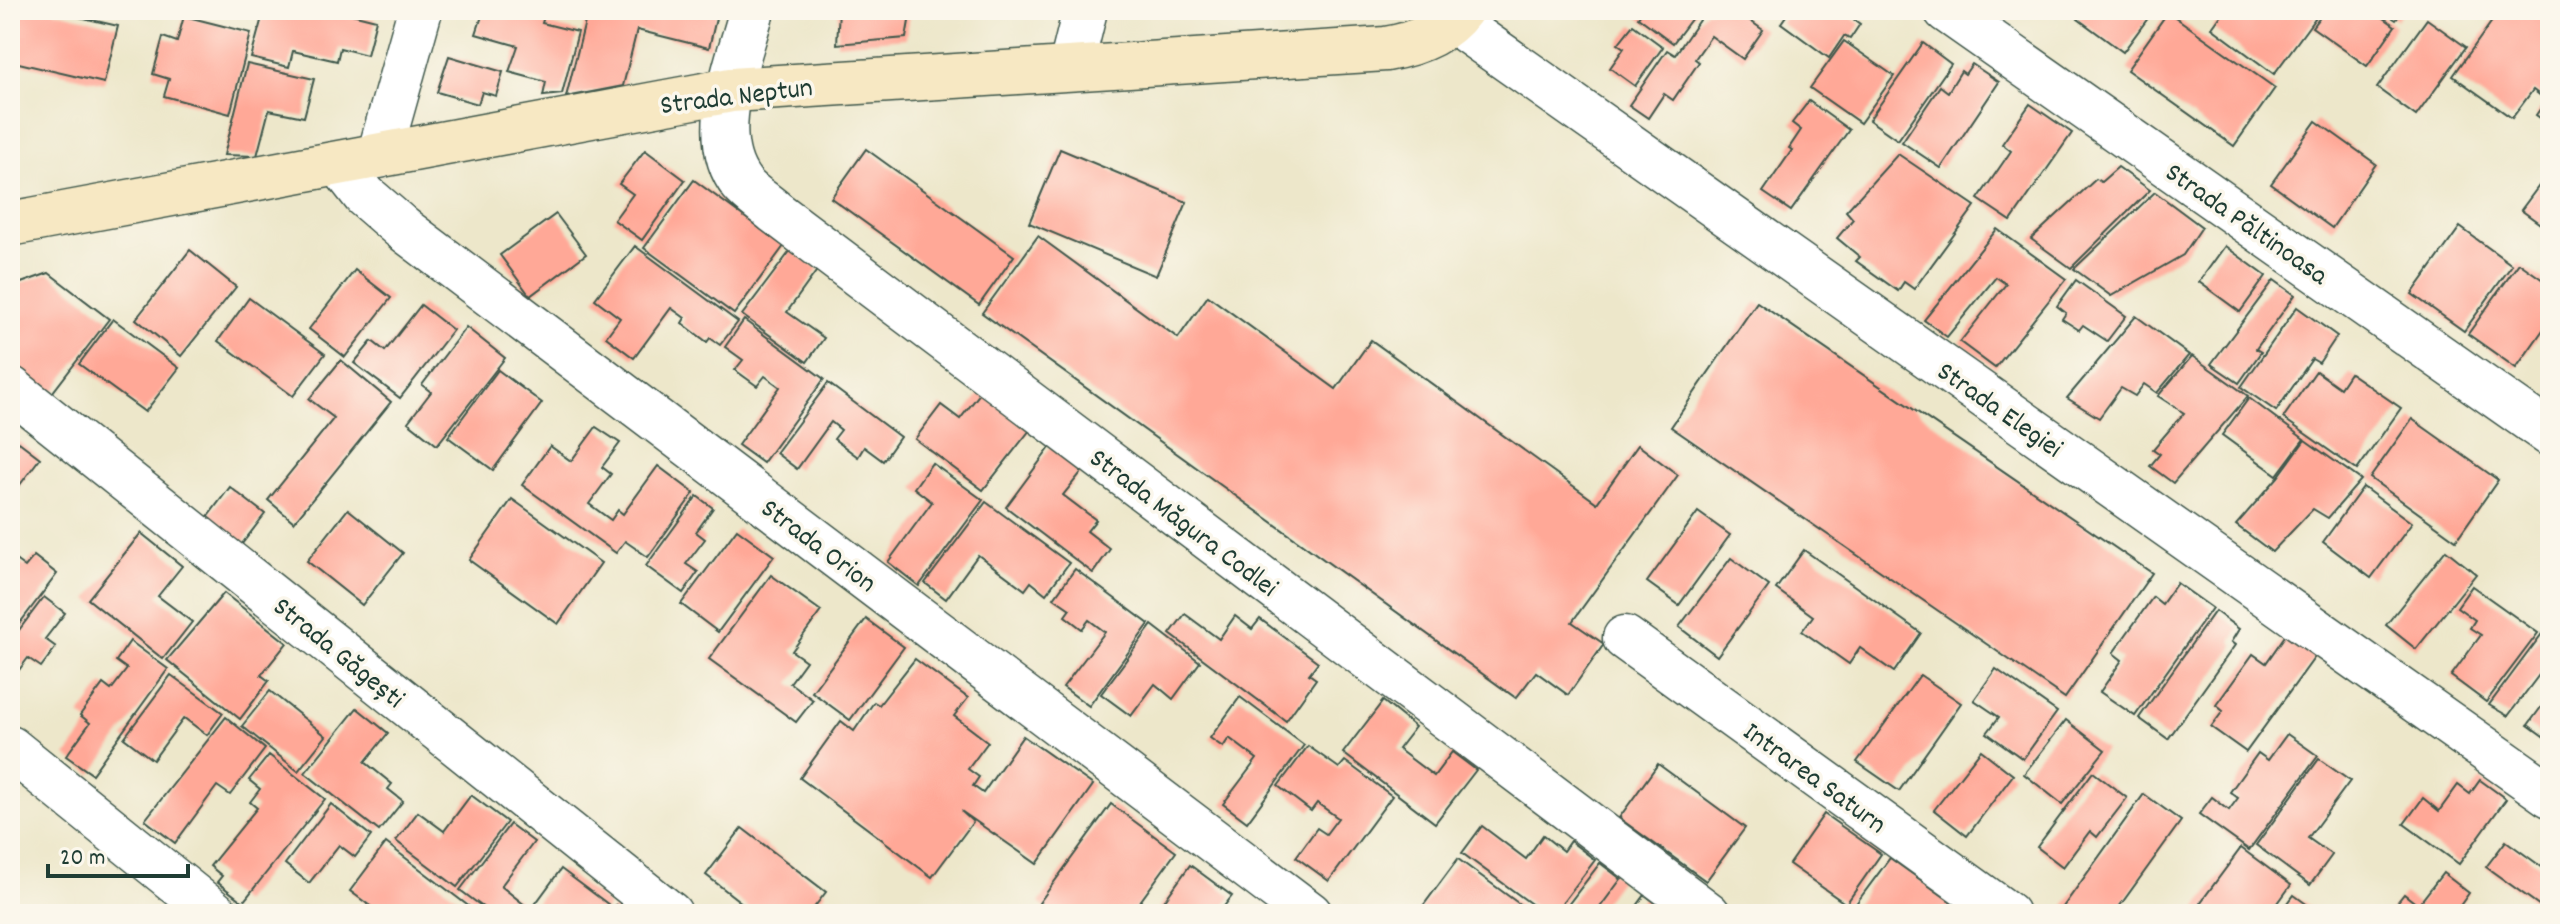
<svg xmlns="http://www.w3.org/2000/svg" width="2560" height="924" font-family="Dekko,sans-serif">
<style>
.building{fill:#ffa897}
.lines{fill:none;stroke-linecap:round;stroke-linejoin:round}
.street-casing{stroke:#3e564a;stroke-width:47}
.secondary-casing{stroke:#3e564a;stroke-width:47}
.street{stroke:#fff;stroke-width:44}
.secondary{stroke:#f7e8c3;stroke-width:44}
.labels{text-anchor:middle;stroke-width:7;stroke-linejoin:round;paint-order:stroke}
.street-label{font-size:28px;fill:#1f3d34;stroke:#fbf7ec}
</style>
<rect width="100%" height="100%" fill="#fbf7ec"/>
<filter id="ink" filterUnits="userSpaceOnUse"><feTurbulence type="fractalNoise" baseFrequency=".0125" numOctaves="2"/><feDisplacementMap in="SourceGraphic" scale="16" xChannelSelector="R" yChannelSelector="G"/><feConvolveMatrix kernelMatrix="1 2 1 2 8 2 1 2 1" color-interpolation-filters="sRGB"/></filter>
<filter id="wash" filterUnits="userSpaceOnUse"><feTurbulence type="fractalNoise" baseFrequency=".006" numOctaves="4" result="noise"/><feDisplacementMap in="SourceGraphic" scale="32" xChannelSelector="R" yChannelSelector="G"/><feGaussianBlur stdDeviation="1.8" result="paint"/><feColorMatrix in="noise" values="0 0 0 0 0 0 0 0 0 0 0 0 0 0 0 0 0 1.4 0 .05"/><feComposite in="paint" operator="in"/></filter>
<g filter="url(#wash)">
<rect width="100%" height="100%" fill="#ede7ca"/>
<g id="blocks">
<!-- building -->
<g class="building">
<path d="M10,10H49L118,26L104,83L10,61Z"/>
<path d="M264,10H336L376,20L367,55L340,48L337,61L293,51L289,67L251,58Z"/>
<path d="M484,10H546L542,23L578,32L562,94L543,96L546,82L509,72L518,46L476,34Z"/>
<path d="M588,10H718L709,48L637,30L623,86L566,97Z"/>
<path d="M839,10H911L906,38L837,44Z"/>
<path d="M1643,10H1698L1673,43L1638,17Z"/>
<path d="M1706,10H1735L1763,30L1743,59L1711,36L1695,59L1699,62L1673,100L1664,94L1648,118L1629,105L1667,50L1675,55Z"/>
<path d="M1790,10H1841L1860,24L1850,39L1844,36L1829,58L1781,23Z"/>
<path d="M2084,10H2154L2123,52L2078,19Z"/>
<path d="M2225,10H2321L2274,74L2212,28Z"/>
<path d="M2325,10H2373L2395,26L2367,66L2312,27Z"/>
<path d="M2381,10H2403L2396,20Z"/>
<path d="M2500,10H2550V83L2541,96L2533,90L2512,118L2453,76Z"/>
<path d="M2168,12L2275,88L2234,146L2127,70Z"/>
<path d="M184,16L251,33L230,114L164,96L169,79L153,74L163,37L177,42Z"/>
<path d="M2427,19L2466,47L2416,116L2377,88Z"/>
<path d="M1633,25L1663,47L1635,86L1610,68L1624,48L1618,44Z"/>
<path d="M1844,41L1894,76L1860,123L1810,88Z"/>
<path d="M1923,43L1951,64L1898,140L1869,120Z"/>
<path d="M449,56L503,72L496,96L482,92L478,104L437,92Z"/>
<path d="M247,64L314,79L304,117L269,110L257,156L224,155Z"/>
<path d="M1972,64L1999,82L1941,168L1902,142L1940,86L1948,92L1961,71L1965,74Z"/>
<path d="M2550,95V125L2536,115Z"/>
<path d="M1809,101L1849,130L1791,211L1763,192L1792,150L1789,148L1801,130L1792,123Z"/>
<path d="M2030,104L2072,133L2011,221L1978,199L2011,151L2002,144Z"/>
<path d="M2316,121L2376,164L2332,228L2271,184Z"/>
<path d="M866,149L1014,256L979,305L831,198Z"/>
<path d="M1060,149L1187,202L1156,276L1029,223Z"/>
<path d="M645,150L685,180L642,240L614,220L633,194L619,184Z"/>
<path d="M1898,154L1975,206L1914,289L1904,282L1898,291L1856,261L1860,257L1837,238L1853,219L1846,211Z"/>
<path d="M2118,167L2150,190L2071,268L2031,239L2096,179L2101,182Z"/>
<path d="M2550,171V231L2521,210Z"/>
<path d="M694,180L784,246L734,314L644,248Z"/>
<path d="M2155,192L2202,227L2183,255L2111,296L2074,269Z"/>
<path d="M556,214L586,254L530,296L500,255Z"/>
<path d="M2460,227L2512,265L2464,331L2412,294Z"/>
<path d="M1997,229L2066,279L1995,368L1960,342L2006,284L1996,277L1947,337L1924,320Z"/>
<path d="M1038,236L1178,338L1208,296L1336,389L1371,340L1597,503L1638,445L1678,475L1572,622L1604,644L1568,695L1536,672L1516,698L982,313Z"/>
<path d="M635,246L738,322L720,345L710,338L707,342L682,323L685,318L671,308L634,358L606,337L620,318L595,299Z"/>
<path d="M2225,246L2266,276L2240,312L2199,282Z"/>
<path d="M190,250L236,287L181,356L136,319Z"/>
<path d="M791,250L818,269L787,312L824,338L807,362L742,315Z"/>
<path d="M2519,263L2550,285V320L2516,368L2468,334Z"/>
<path d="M355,270L391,298L345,357L309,329Z"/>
<path d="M49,273L109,319L49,397L10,367V287Z"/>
<path d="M2076,280L2126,316L2107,341L2083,325L2079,330L2062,319L2066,313L2057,306Z"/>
<path d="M2274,280L2295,295L2256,349L2261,352L2239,383L2211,364Z"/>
<path d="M249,298L325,354L293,396L218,341Z"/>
<path d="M1757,302L2152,573L2065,698L1671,427Z"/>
<path d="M421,305L453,330L400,398L354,363L372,341L385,351Z"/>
<path d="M2297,307L2337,336L2319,363L2312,359L2276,411L2241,387Z"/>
<path d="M2136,316L2189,355L2157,393L2144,384L2135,396L2121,388L2099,418L2067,398Z"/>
<path d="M113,319L179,368L145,412L79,364Z"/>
<path d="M744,320L824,379L763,463L738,445L780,387L765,376L757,386L735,370L743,360L725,347Z"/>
<path d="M466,327L505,358L437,445L408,422L431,392L422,385Z"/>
<path d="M2192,356L2248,396L2173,483L2150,466L2160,454L2153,449L2184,413L2158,396Z"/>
<path d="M341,360L391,402L294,522L268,500L334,418L309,399Z"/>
<path d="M498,370L542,403L493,470L448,437Z"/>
<path d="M2316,371L2340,388L2350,373L2401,408L2357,470L2283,418Z"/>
<path d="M828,383L900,437L883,461L864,447L858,457L834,439L841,430L831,422L797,469L776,453Z"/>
<path d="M981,392L1030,430L983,490L915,439L941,405L960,419Z"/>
<path d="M2249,398L2304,439L2277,475L2222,435Z"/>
<path d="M2412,419L2498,480L2456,540L2370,478Z"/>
<path d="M596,427L620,443L602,467L611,474L589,504L611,520L618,510L623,514L658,466L694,493L648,557L625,541L616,553L522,485L550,446L571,461Z"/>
<path d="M2305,440L2361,480L2328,518L2313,509L2272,552L2236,525L2278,477Z"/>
<path d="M19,442L40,458L10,498V454Z"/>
<path d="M1052,445L1084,469L1063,495L1096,520L1087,531L1110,549L1093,573L1006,507Z"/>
<path d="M932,463L983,500L919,586L888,562L932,502L914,488Z"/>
<path d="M230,487L265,514L241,545L206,519Z"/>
<path d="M2363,487L2412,523L2371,578L2323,542Z"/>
<path d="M697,496L713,508L696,532L705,539L686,564L698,572L683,593L646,566Z"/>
<path d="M512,499L601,563L558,624L469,560Z"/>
<path d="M986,502L1069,563L1046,594L1031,582L1025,590L978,555L946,599L925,583Z"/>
<path d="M348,509L403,553L362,605L307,561Z"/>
<path d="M1698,512L1730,535L1679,605L1647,582Z"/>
<path d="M737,529L774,556L718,632L681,604Z"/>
<path d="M141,533L182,566L158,596L192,622L163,659L88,599Z"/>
<path d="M1804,550L1921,633L1894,672L1860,648L1849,664L1802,631L1813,616L1776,589Z"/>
<path d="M2446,550L2476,574L2416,649L2386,625Z"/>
<path d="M10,556L25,567L34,556L57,574L10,636Z"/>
<path d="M1731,558L1769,586L1717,656L1679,627Z"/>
<path d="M1075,569L1149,624L1089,706L1063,687L1105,632L1089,620L1082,629L1065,616L1070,609L1054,598Z"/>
<path d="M771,575L821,611L792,651L806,661L790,683L813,700L796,722L709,659Z"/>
<path d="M2177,583L2212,608L2135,716L2100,692L2122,660L2113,653L2153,597L2162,604Z"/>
<path d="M2472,586L2538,633L2486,702L2451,676L2481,635L2470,628L2475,620L2457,607Z"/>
<path d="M224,593L287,643L261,675L269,681L240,719L167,660Z"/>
<path d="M44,597L65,613L45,639L56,647L41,667L28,658L10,682V642Z"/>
<path d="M2215,611L2239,629L2231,642L2235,645L2168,739L2139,718Z"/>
<path d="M1185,614L1219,639L1235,616L1252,629L1260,619L1318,662L1309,674L1316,679L1286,721L1170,634Z"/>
<path d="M866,619L904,647L850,720L812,692Z"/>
<path d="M2550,623V665L2548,663L2508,716L2489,705Z"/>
<path d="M1152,625L1200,662L1173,699L1155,684L1131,716L1101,694Z"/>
<path d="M2287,633L2317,654L2246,752L2211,727L2223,711L2216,705L2253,654L2266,663Z"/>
<path d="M130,641L168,669L92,774L66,756L90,723L80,715L103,684L111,690L127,669L116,661Z"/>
<path d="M915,659L968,698L954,716L988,742L968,769L979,777L973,786L983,793L1023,736L1093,785L1037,864L961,811L973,822L932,877L800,778L841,721L854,731L874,702L879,705Z"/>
<path d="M1996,669L2057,712L2023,759L1987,733L1999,717L1974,700Z"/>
<path d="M171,675L223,713L207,735L184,718L153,760L124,738Z"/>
<path d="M1920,675L1961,703L1899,791L1857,762Z"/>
<path d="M270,691L326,736L298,771L242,726Z"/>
<path d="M2550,695V741L2528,725Z"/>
<path d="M1240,697L1304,745L1247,822L1223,804L1257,759L1229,738L1223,747L1210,738Z"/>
<path d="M1383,701L1415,727L1398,749L1434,776L1452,752L1476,770L1435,823L1343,753Z"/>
<path d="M357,708L388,733L365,762L392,784L388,789L403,801L379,831L305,773Z"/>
<path d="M226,717L265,749L230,795L217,786L175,843L145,820Z"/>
<path d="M2066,720L2105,750L2062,804L2024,774Z"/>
<path d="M2287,734L2318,756L2249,850L2199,814L2212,797L2229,810L2238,798L2230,792L2258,753L2268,760Z"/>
<path d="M1308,746L1339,768L1345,761L1392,796L1329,881L1296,857L1317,828L1326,834L1338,818L1317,803L1311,811L1278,786Z"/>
<path d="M1981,750L2013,775L1967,836L1934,810Z"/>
<path d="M269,755L325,799L243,902L217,882L222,876L210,866L257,808L250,802L260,789L249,780Z"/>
<path d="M2319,759L2350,781L2308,838L2332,855L2310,885L2256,845Z"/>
<path d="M1658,764L1745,828L1706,881L1619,818Z"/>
<path d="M2093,772L2127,798L2097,837L2090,831L2063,867L2037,847Z"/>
<path d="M2480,780L2506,799L2459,864L2404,824L2423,798L2439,811L2458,785L2470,794Z"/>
<path d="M2144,794L2181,821L2114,914H2073L2063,907Z"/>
<path d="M471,795L507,822L457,887L396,841L418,812L444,831Z"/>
<path d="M331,804L371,836L355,857L339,845L309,883L285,864Z"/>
<path d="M1111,804L1176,852L1131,914H1053L1039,903Z"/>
<path d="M1824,814L1881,854L1846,904L1789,864Z"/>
<path d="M510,824L534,842L501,886L526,906L520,914H492L460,890Z"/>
<path d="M1482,826L1526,859L1543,835L1563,851L1570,841L1595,860L1554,914H1545L1462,853Z"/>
<path d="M742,828L826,892L809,914H756L706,875Z"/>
<path d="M2506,841L2550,873V913L2486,867Z"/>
<path d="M386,843L471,908L467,914H381L350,891Z"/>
<path d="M2241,848L2291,885L2270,914H2192Z"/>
<path d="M1890,858L1968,914H1868L1855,905Z"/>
<path d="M1458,859L1533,914H1417Z"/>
<path d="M1600,863L1621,879L1595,914H1561Z"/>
<path d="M1190,865L1232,896L1218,914H1155Z"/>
<path d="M561,869L609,905L602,914H528Z"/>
<path d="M2443,873L2469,893L2454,914H2388L2404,894L2418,905Z"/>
<path d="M1645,895L1670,914H1631Z"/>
<path d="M2294,895L2320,914H2280Z"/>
<path d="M616,905L627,914H609Z"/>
</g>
</g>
</g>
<g filter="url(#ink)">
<use href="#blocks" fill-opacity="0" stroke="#3e564a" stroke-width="2"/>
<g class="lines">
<!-- street casing -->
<g class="street-casing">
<g id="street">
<path d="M752,10C739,60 705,137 742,184C751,195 765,203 775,212L1708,914"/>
<path d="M1946,10L2550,434"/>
<path d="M1453,21L2550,795"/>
<path d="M1071,67L1085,10"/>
<path d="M379,156L420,10"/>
<path d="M340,164L365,196L402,228L1310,914"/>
<path d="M10,388L670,914"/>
<path d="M1625,638L2007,914"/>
<path d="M10,748L216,914"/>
</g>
</g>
<!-- secondary casing -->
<g class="secondary-casing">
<path id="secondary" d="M10,224L731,90L1386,49C1415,44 1443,34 1461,10"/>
</g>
<!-- street -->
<use href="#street" class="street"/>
<!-- secondary -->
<use href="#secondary" class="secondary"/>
</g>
</g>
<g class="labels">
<!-- street labels -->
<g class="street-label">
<text transform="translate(736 94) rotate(-7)" y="10">Strada Neptun</text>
<text transform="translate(2248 222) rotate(35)" y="10">Strada Păltinoasa</text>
<text transform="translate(2001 408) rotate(35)" y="10">Strada Elegiei</text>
<text transform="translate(1185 521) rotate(37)" y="10">Strada Măgura Codlei</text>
<text transform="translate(820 544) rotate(37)" y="10">Strada Orion</text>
<text transform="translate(340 651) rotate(39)" y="10">Strada Găgești</text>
<text transform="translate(1816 776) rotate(36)" y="10">Intrarea Saturn</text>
</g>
</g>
<!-- margin -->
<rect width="2560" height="924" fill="none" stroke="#fbf7ec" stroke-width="40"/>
<!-- scale -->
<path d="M48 864v12h140v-12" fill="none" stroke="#1f3d34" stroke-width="4"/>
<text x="60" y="864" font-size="24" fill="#1f3d34" stroke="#fbf7ec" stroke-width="6" paint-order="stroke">20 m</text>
</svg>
